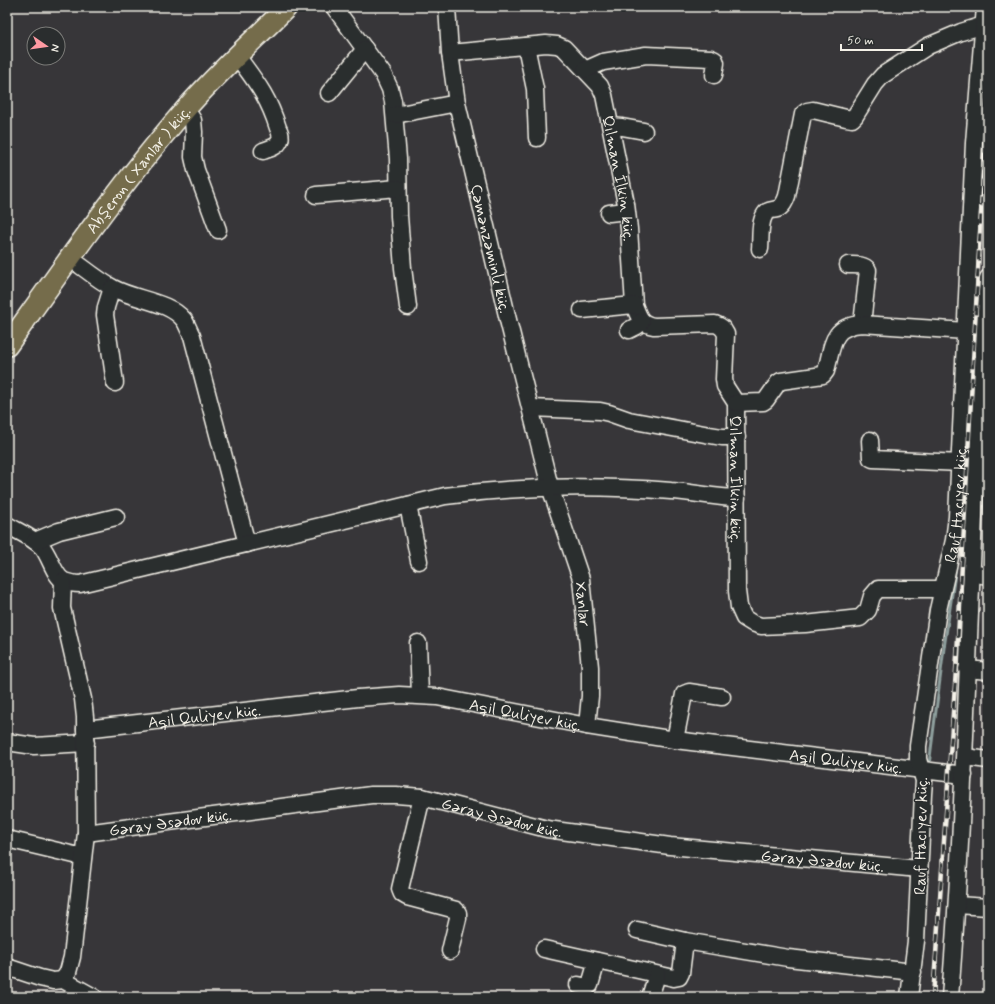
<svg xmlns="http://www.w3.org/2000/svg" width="995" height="1004" font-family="Mynerve,sans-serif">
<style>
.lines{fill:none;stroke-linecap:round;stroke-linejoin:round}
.stream{stroke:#8fa09e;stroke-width:3}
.minor-casing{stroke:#f4f1e8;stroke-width:19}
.major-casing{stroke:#f4f1e8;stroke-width:23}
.minor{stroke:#2a2d2e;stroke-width:16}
.major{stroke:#746c4b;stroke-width:20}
.rail-casing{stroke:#f4f1e8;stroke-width:4.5}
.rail{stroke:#2a2d2e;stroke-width:3;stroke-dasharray:9;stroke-linecap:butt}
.labels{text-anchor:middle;stroke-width:3;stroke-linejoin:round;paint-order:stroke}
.street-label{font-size:16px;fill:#f4f1e8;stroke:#2a2d2e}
</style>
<rect width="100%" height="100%" fill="#373639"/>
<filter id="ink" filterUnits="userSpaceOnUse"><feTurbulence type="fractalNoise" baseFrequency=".025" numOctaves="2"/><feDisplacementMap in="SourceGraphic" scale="8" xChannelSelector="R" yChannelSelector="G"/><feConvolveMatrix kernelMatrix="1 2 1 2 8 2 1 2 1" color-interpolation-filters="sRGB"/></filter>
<g filter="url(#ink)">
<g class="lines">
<!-- stream -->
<path class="stream" d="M929,765L944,648L956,567"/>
<!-- minor casing -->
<g class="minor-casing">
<g id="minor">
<path d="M334,7L383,74L390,89L393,101L398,159L399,216L403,268L408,307"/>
<path id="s1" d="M447,7L450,53L457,103L509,324L550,487L581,579L590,667V696L587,726"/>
<path d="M526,46L535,89L537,138"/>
<path id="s2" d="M450,53L546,44L557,45L564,48L600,86L604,95L626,204L629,229L634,305C639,317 640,324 654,326L715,324C721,326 723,328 726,334L724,379L725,386L736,403L737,591L739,607L744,618L752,623L761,626L805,624L860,618L868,610L872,596L878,589H942"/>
<path d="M237,56C256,82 268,96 278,128C280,132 282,138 279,142C277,147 268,149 263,151"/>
<path d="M585,70L603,62L646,55L711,58L715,60L716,63L714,75"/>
<path d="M329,93L365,49"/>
<path d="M186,109L193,120L194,132L193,157L196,170L218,230"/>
<path d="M395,115L457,103"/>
<path d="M611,126L622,127L644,131"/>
<path d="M316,195L398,188"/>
<path d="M609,213L626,211"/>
<path d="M760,249C761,239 759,223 765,214C770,205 780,217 787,196L803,114L807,111L813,110L846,118L852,119L855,116L875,84L883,75L928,46L961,32L984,25"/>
<path d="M70,258C84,268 98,280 113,288C135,300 169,301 184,320C187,324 189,331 192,336L247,544"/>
<path d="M848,265C855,265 864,264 868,270L862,324"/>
<path d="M112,288L106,307L105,315L115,383"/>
<path d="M582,310L634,305"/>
<path d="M629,330L637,326L642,321"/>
<path d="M736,403L763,402L766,400L778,383L781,381L823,375L826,371C833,345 831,326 862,324L966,331"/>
<path d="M531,408L600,411L609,413L629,420L710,435L722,437H737"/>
<path d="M870,440L871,458L873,459L961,463"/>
<path d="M408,505L419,561"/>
<path d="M7,525C19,532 32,537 42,547C50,556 54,576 64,581C69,583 75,584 80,584L445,496C520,486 596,485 671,491C693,492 715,498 737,498"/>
<path d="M35,541L59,531L116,517"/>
<path d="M971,573L988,576"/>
<path d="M418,643L420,695"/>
<path d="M967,669L988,671"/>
<path id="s3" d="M85,729L358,698L399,695L437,697L587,726L675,740L964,775"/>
<path d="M675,740L684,694L689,692L722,697"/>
<path d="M7,742L34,746L86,743"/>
<path d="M965,757L988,760"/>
<path d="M422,797L400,889L402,894L407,897L456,910L458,913V918L450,951"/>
<path id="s4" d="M86,833L371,795H396L422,797L547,829L670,846L919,869"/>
<path d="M7,839L83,857"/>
<path d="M957,905L988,907"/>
<path d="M637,930L685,941"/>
<path d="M544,949L674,978L679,977L681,973L685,941L788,958L913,972"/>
<path d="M7,967L40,978L53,981L63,980L94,997"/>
<path d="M63,980L68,972L72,957L86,833L85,717L83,699L62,608L63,581"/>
<path d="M578,985L587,987L590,985L597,961"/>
<path d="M650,997L657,975"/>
<path id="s5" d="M909,997L916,941L923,794L924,781L918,759V746L938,610L954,540L957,517L974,143L985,7"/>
<path d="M950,997C969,758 969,518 988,278"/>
</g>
</g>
<!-- major casing -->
<g class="major-casing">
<g id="major">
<path id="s6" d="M7,346C64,266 120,185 184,111C216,74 253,41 287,7"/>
</g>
</g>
<!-- minor -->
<use href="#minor" class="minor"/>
<!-- major -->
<use href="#major" class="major"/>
<!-- rail casing -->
<g class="rail-casing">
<path id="rail" d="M933,997L957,656L988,86"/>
</g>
<!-- rail -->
<use href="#rail" class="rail"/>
</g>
</g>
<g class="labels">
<!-- street labels -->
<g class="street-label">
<text dy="6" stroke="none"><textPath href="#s6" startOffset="220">Abşeron ( Xanlar ) küç.</textPath></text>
<text dy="6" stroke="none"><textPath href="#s2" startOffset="262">Qılman İlkin küç.</textPath></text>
<text dy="6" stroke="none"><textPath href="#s1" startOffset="246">Çəmənzəminli küç.</textPath></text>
<text dy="6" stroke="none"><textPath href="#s2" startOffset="646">Qılman İlkin küç.</textPath></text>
<text dy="6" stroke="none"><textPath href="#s5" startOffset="498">Rauf Hacıyev küç.</textPath></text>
<text dy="6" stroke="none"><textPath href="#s1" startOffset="614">Xanlar</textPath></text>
<text dy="6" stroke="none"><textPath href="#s3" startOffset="444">Aqil Quliyev küç.</textPath></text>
<text dy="6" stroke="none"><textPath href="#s3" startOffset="120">Aqil Quliyev küç.</textPath></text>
<text dy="6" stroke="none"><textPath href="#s3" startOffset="768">Aqil Quliyev küç.</textPath></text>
<text dy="6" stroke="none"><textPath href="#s4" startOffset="421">Gəray Əsədov küç.</textPath></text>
<text dy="6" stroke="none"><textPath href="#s4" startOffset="85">Gəray Əsədov küç.</textPath></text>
<text transform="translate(920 836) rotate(-89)" y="6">Rauf Hacıyev küç.</text>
<text dy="6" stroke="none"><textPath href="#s4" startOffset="745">Gəray Əsədov küç.</textPath></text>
</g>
</g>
<!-- margin -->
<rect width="995" height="1004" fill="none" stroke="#2a2d2e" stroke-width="24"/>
<rect x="12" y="12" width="971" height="980" fill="none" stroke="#f4f1e8" stroke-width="1.5" filter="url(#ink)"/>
<!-- north arrow -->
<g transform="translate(46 46) rotate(103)"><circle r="19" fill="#2a2d2e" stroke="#7b7b78"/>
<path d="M0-3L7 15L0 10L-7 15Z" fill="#ff9aa2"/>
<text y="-6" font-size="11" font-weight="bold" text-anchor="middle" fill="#f4f1e8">N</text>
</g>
<!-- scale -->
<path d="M841 44v6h81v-6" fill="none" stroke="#f4f1e8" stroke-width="2"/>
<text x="847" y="44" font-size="12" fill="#f4f1e8" stroke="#2a2d2e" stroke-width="3" paint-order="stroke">50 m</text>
</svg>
